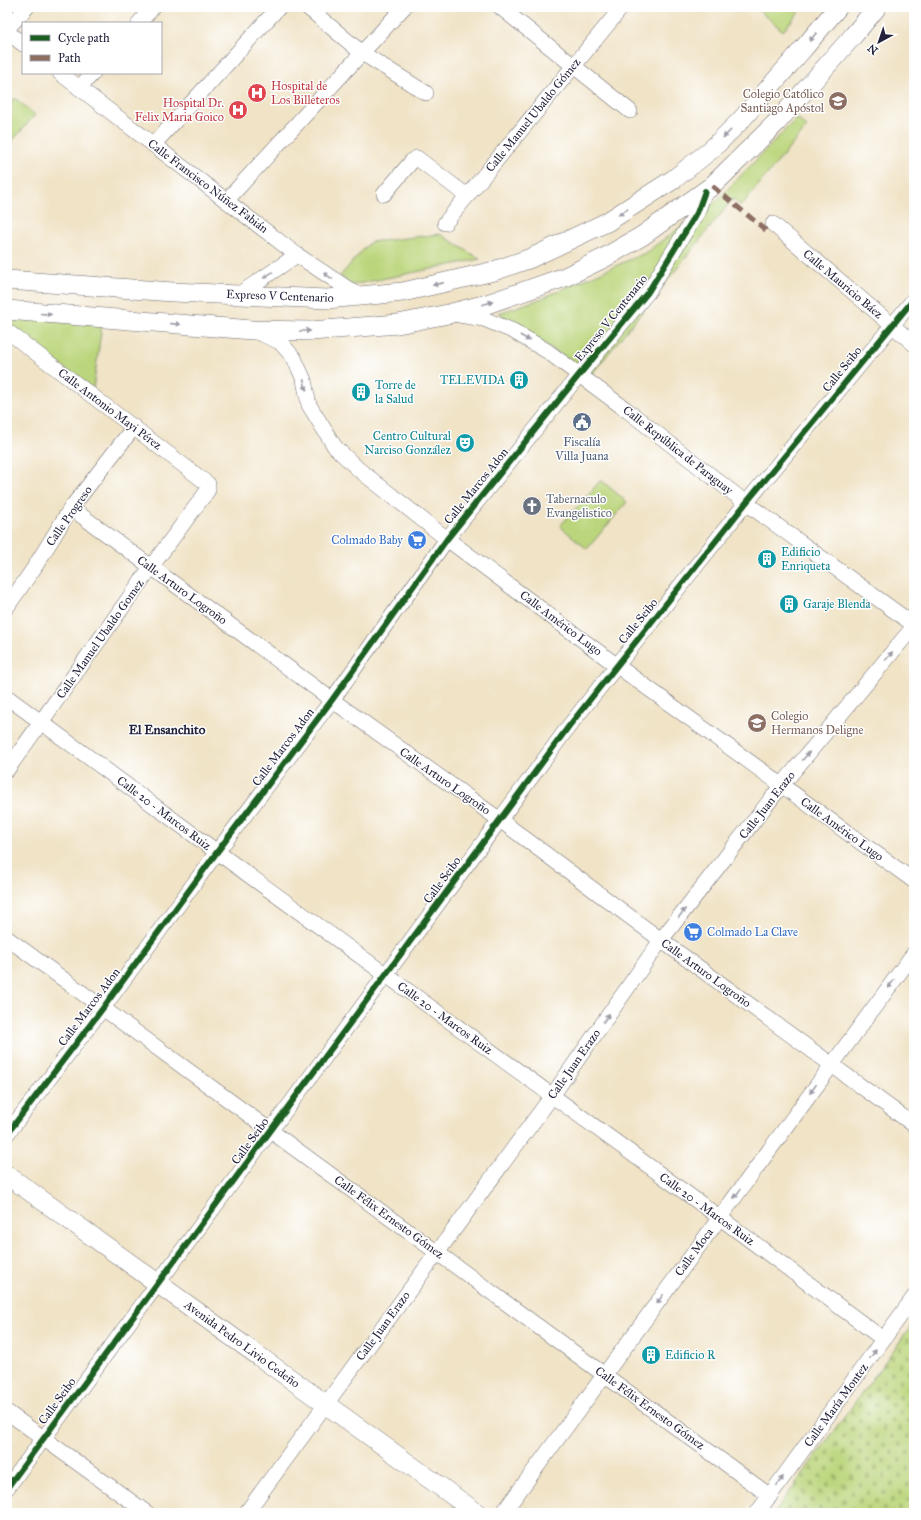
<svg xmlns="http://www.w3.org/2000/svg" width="921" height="1520" font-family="'IM FELL Great Primer',serif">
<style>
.cemetery{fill:url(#cemetery-stones);stroke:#6e7c5b}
.park{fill:#bbd57b;stroke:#6e7c5b}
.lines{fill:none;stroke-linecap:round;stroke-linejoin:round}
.minor-casing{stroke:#6a666c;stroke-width:16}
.major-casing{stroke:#6a666c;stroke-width:20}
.minor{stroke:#fff;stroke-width:15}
.major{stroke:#fff;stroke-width:19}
.quiet{stroke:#8d6e63;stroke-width:5;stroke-dasharray:10 5;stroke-linecap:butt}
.cycleway-casing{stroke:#fff;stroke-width:8}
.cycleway{stroke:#1b5e20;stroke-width:6}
.oneway{fill:#9c9ca7}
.labels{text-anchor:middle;stroke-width:3;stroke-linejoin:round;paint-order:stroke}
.health-label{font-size:12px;fill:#be3a42;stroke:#fff;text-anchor:start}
.education-label{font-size:12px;fill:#785e54;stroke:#fff;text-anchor:end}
.street-label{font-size:12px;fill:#22223b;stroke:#fff}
.culture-label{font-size:12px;fill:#0d838f;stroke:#fff;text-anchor:start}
.service-label{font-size:12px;fill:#4e5e75;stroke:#fff}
.worship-label{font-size:12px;fill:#5b616d;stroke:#fff;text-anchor:start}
.shop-label{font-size:12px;fill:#366cbe;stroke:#fff;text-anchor:end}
.neighbourhood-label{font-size:13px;font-weight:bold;fill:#22223b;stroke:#fff}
</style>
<defs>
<pattern id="cemetery-stones" width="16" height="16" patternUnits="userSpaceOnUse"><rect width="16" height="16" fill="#bbd57b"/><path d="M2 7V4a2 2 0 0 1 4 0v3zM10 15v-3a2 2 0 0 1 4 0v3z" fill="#a0b76b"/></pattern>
</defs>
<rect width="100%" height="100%" fill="#fff"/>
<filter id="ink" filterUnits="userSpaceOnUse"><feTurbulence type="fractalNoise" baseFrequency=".025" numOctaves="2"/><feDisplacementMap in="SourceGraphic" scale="8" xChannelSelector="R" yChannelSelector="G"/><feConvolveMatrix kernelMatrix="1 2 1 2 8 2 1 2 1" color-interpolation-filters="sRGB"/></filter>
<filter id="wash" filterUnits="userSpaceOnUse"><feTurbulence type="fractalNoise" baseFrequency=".012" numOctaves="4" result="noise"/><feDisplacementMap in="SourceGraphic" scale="16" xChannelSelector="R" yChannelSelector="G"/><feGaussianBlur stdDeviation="0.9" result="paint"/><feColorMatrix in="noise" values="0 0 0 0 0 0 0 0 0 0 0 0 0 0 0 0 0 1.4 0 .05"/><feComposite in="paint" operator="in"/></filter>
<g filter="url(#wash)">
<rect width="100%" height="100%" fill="#f0e3c6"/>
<!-- cemetery -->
<path class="cemetery" d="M914,1322V1513H774Z"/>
<!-- park -->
<g class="park">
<path d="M755,7H803L783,31Z"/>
<path d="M15,98L35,115L7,147V108Z"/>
<path d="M797,118L807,127L741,206L733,199L591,375L499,313L540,299L645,253L715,202Z"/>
<path d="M440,234L480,259L352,285L340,276L370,242Z"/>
<path d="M7,316L102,325L93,389L7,326Z"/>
<path d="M601,480L627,502L587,549L560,526Z"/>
</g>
</g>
<g filter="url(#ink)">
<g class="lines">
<!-- minor casing -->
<g class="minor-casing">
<g id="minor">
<path d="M307,7L362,53L426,93"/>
<path d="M500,7L630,111"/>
<path d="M139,23L153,7"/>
<path d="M7,29L27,7"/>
<path d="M7,32L23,44"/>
<path d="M60,73L297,255L359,296"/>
<path d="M79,88L93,73"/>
<path d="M154,144L279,7"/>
<path d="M384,194L412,161L417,158L467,196"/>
<path d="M227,200L404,7"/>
<path d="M445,223L622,7"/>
<path d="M773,224L914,344"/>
<path d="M238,295L297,255"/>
<path d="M453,314L484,319L513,331L547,351L628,411L746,503L914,625"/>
<path d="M7,331L208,484V490L151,567L7,770"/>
<path d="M257,332L280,342L294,358L304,380L309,405L335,447L358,469L447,539L616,665L914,881"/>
<path d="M71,508L332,700L500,820L661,940L914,1125"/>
<path d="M7,607L34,568L71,508L134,427"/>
<path d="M7,697L217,852L719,1217L883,1339"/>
<path d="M7,938L770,1496"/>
<path d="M7,1134L103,1008L217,852L332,700L447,539L579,375L648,292L697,213L705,191"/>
<path d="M7,1412L147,1513"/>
<path d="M7,1488L569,726L746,503L914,299"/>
<path d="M246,1513L552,1096L661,940L782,785L914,626"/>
<path d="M503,1513L914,953"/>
<path d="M757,1513L914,1297"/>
</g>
</g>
<!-- major casing -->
<g class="major-casing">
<g id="major">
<path d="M7,280L173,292L327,299L403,292L494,271L531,258L607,222L674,179L712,149L741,120L803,49L838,7"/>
<path d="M7,310L252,330L311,331L398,324L448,314L487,304L565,277L604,258L642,236L712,186L777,122L853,36L877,7"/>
<path d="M7,1175L477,1513"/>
</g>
</g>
<!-- minor -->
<use href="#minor" class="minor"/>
<!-- major -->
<use href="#major" class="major"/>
<!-- quiet -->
<path class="quiet" d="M712,186L767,231"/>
<!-- cycleway casing -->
<g class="cycleway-casing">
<g id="cycleway">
<path d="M7,1134L103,1008L217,852L332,700L447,539L579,375L648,292L697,213L705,191"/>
<path d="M7,1488L569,726L746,503L914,299"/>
</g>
</g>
<!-- cycleway -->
<use href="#cycleway" class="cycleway"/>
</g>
<!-- one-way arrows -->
<defs><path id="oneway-solid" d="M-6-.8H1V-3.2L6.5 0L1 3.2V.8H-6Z"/></defs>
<g class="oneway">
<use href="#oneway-solid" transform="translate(813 37) rotate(129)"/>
<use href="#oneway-solid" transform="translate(727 134) rotate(135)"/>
<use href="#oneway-solid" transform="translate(623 212) rotate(147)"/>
<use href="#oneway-solid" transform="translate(268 275) rotate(146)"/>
<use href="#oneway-solid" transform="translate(328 276) rotate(-146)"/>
<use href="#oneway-solid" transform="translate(438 284) rotate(167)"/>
<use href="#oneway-solid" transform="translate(488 303) rotate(-17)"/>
<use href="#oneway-solid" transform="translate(46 314) rotate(5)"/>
<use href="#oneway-solid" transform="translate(175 324) rotate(5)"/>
<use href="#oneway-solid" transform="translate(305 331)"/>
<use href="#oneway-solid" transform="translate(525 338) rotate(30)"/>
<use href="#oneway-solid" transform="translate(305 385) rotate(76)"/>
<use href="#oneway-solid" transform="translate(889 656) rotate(-50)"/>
<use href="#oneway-solid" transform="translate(806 756) rotate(-50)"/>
<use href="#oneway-solid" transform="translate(682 913) rotate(-52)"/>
<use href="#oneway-solid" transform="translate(891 984) rotate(127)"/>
<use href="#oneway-solid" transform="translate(606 1018) rotate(-55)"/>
<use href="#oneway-solid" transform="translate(813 1089) rotate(126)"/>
<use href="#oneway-solid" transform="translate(737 1194) rotate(126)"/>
<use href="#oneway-solid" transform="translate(660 1299) rotate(126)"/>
<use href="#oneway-solid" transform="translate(873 1354) rotate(-54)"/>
<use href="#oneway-solid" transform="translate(780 1481) rotate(-54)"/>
</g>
</g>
<!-- icons -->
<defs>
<g id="hospital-disc" transform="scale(1)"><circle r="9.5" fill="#e0444e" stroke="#fff"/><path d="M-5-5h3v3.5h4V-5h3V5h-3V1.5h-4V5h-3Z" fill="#fff"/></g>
<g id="school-disc" transform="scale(1)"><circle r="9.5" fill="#8d6e63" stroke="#fff"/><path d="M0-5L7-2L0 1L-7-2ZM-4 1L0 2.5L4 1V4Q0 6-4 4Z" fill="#fff"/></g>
<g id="building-disc" transform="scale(1)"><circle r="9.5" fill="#0f9aa8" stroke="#fff"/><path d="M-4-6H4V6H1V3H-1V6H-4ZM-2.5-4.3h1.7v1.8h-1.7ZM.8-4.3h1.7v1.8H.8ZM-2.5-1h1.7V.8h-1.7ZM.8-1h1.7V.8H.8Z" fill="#fff"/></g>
<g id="civic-disc" transform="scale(1)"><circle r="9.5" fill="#5c6f8a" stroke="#fff"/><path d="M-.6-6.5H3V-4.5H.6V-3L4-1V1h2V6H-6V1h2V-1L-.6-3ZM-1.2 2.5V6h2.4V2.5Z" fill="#fff"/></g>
<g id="theatre-disc" transform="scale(1)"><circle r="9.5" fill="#0f9aa8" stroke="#fff"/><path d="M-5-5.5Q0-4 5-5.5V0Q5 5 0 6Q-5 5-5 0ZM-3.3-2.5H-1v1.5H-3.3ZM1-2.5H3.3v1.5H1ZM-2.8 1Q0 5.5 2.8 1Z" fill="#fff"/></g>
<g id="church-disc" transform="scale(1)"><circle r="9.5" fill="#6b7280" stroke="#fff"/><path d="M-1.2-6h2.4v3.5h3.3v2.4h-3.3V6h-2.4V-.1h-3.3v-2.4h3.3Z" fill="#fff"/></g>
<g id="supermarket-disc" transform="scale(1)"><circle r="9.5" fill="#3f7fe0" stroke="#fff"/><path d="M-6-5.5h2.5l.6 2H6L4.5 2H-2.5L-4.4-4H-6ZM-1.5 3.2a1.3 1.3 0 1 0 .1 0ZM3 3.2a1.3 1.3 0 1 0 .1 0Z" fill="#fff"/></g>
</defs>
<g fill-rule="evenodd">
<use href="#hospital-disc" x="257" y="93"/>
<use href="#school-disc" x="838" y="101"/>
<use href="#hospital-disc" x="238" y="110"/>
<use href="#building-disc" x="519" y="380"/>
<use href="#building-disc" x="361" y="392"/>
<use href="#civic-disc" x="582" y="422"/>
<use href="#theatre-disc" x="465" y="443"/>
<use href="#church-disc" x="532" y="506"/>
<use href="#supermarket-disc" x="417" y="540"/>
<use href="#building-disc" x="767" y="559"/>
<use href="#building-disc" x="789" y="604"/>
<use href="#school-disc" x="757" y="723"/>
<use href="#supermarket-disc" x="693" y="932"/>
<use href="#building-disc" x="651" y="1355"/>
</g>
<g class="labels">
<!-- health labels -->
<g class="health-label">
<text x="271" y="90">Hospital de<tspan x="271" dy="14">Los Billeteros</tspan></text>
<text x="224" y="107" text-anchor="end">Hospital Dr.<tspan x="224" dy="14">Felix Maria Goico</tspan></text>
</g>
<!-- education labels -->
<g class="education-label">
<text x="824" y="98">Colegio Católico<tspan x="824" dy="14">Santiago Apóstol</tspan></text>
<text x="771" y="720" text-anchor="start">Colegio<tspan x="771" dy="14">Hermanos Deligne</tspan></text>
</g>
<!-- street labels -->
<g class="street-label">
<text transform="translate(533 115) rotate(-51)" y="4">Calle Manuel Ubaldo Gómez</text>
<text transform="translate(208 186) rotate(37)" y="4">Calle Francisco Núñez Fabián</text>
<text transform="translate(843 284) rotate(40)" y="4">Calle Mauricio Báez</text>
<text transform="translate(280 296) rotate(2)" y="4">Expreso V Centenario</text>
<text transform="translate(611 318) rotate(-51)" y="4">Expreso V Centenario</text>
<text transform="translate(842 369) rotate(-51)" y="4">Calle Seibo</text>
<text transform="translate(110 409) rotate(37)" y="4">Calle Antonio Mayi Pérez</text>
<text transform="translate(678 450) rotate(38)" y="4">Calle República de Paraguay</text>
<text transform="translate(476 486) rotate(-51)" y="4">Calle Marcos Adon</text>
<text transform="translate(69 516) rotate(-55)" y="4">Calle Progreso</text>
<text transform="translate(182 590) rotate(36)" y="4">Calle Arturo Logroño</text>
<text transform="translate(638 621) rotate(-51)" y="4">Calle Seibo</text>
<text transform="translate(561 623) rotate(37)" y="4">Calle Américo Lugo</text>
<text transform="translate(100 639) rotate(-55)" y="4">Calle Manuel Ubaldo Gomez</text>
<text transform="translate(283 747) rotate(-53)" y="4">Calle Marcos Adon</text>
<text transform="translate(445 781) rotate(35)" y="4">Calle Arturo Logroño</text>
<text transform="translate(767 805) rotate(-52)" y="4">Calle Juan Erazo</text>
<text transform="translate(164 813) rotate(37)" y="4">Calle 20 - Marcos Ruiz</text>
<text transform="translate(842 829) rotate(36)" y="4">Calle Américo Lugo</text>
<text transform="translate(442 880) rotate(-54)" y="4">Calle Seibo</text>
<text transform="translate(706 973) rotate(36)" y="4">Calle Arturo Logroño</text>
<text transform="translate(89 1007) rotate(-53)" y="4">Calle Marcos Adon</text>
<text transform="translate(445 1018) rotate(36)" y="4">Calle 20 - Marcos Ruiz</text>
<text transform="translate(574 1064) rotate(-55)" y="4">Calle Juan Erazo</text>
<text transform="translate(250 1141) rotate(-54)" y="4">Calle Seibo</text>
<text transform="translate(707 1209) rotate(36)" y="4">Calle 20 - Marcos Ruiz</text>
<text transform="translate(389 1217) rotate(36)" y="4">Calle Félix Ernesto Gómez</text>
<text transform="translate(694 1252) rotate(-54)" y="4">Calle Moca</text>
<text transform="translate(383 1326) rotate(-54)" y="4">Calle Juan Erazo</text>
<text transform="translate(242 1344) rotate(36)" y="4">Avenida Pedro Livio Cedeño</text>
<text transform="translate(57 1401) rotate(-54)" y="4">Calle Seibo</text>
<text transform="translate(836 1405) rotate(-54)" y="4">Calle María Montez</text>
<text transform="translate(650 1408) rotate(36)" y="4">Calle Félix Ernesto Gómez</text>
</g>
<!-- culture labels -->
<g class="culture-label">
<text x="505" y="384" text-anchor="end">TELEVIDA</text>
<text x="375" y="389">Torre de<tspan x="375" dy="14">la Salud</tspan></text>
<text x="451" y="440" text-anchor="end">Centro Cultural<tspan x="451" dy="14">Narciso González</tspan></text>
<text x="781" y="556">Edificio<tspan x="781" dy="14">Enriqueta</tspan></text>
<text x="803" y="608">Garaje Blenda</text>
<text x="665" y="1359">Edificio R</text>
</g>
<!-- service labels -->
<g class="service-label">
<text x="582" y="446">Fiscalía<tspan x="582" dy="14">Villa Juana</tspan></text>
</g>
<!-- worship labels -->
<g class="worship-label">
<text x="546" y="503">Tabernaculo<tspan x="546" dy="14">Evangelistico</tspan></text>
</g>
<!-- shop labels -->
<g class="shop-label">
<text x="403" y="544">Colmado Baby</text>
<text x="707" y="936" text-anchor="start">Colmado La Clave</text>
</g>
<!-- neighbourhood labels -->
<g class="neighbourhood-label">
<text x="167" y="734">El Ensanchito</text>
</g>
</g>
<!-- margin -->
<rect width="921" height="1520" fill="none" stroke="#fff" stroke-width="24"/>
<!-- legend -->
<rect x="22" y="22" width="140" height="52" fill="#ffffff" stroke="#a7a7b1"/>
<rect x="30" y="35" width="20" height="6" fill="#1b5e20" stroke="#a7a7b1"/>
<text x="58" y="42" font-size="12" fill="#22223b">Cycle path</text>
<rect x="30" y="55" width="20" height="6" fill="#8d6e63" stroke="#a7a7b1"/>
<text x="58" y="62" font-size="12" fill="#22223b">Path</text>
<!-- north arrow -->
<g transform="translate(879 42) rotate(220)" stroke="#ffffff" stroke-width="3" paint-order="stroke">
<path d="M0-3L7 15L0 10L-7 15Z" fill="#22223b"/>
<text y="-6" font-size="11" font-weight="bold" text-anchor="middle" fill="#22223b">N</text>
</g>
</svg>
